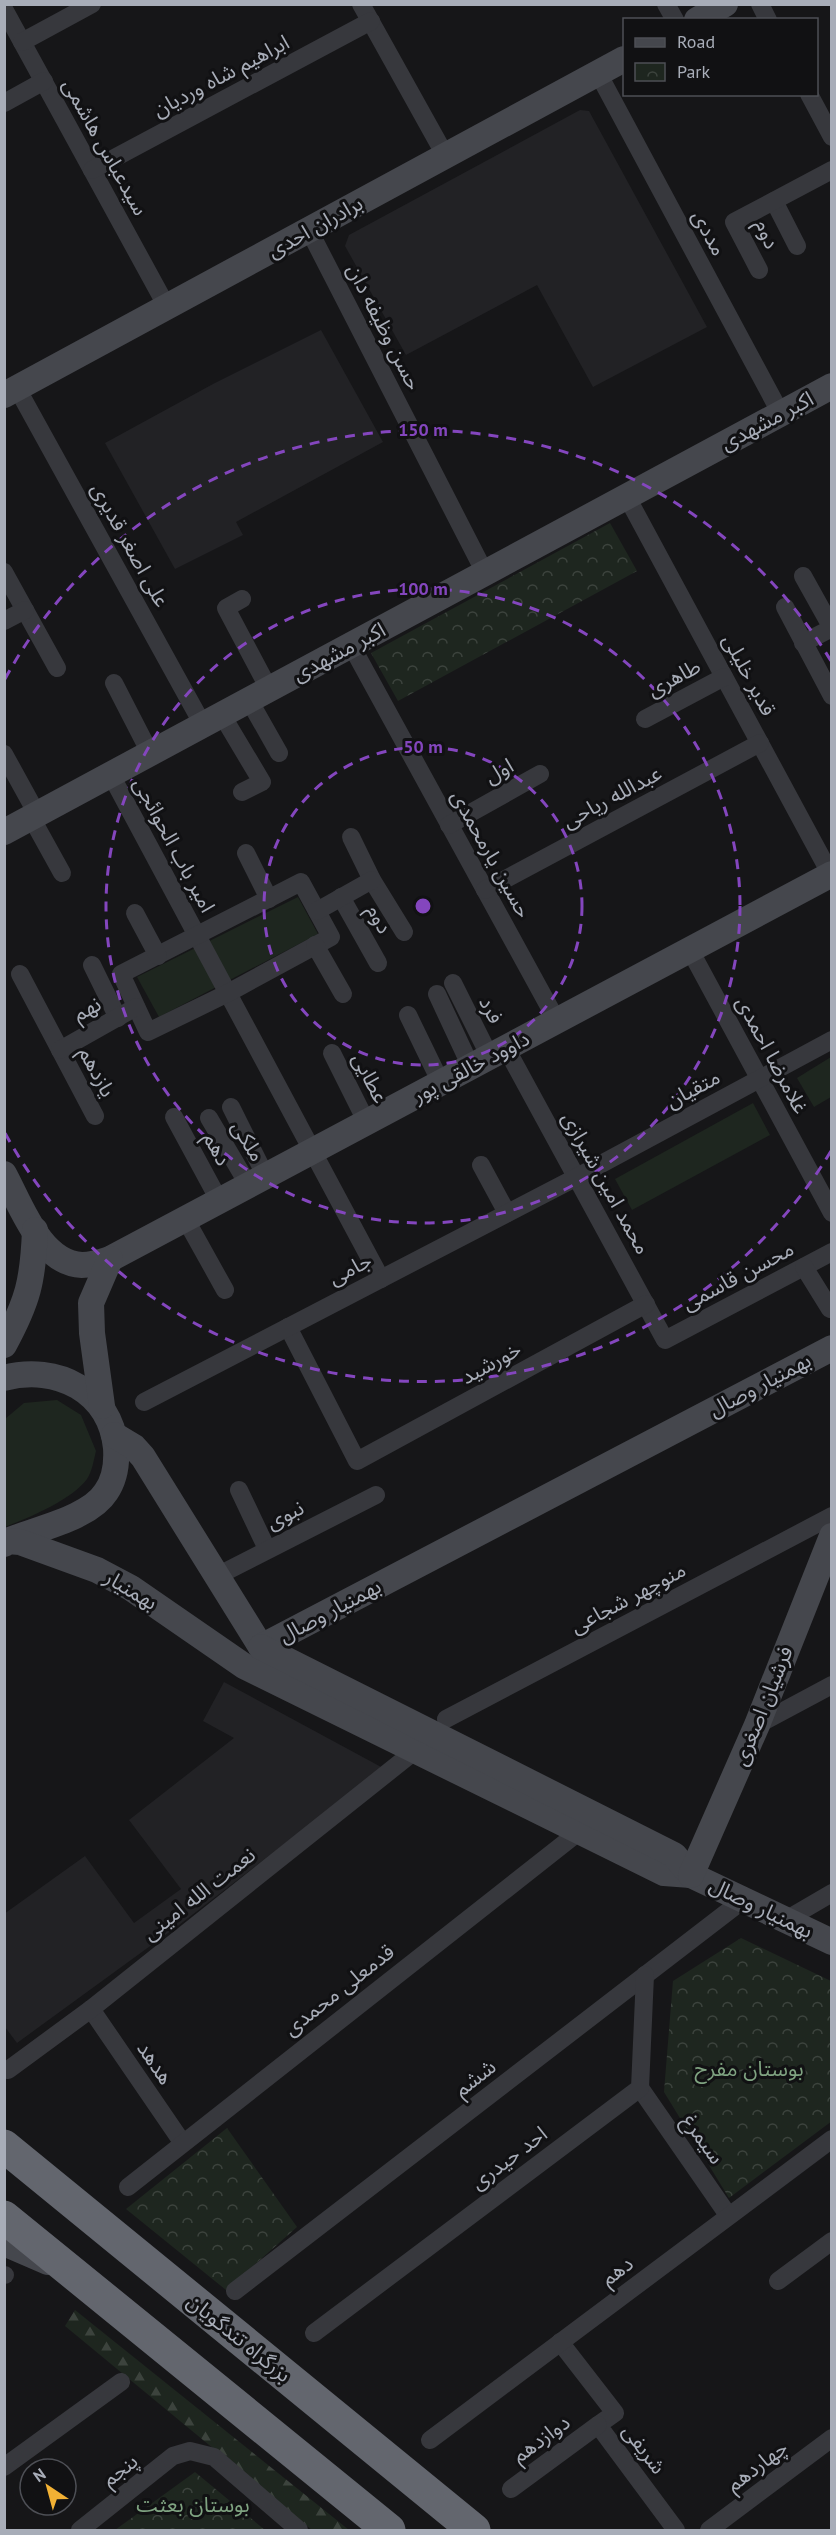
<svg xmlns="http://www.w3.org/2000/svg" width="836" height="2535" font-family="'PT Sans','Noto Sans Arabic',sans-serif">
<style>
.built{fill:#222225}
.green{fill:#1e261f}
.forest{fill:url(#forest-firs)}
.park{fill:url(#park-crowns)}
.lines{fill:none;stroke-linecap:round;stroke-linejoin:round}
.street{stroke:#37383d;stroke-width:18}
.secondary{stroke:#45474d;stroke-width:26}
.highway{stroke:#63666e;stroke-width:33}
.ring{fill:none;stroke:#8446be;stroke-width:3;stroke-dasharray:10 8}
.labels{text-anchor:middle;stroke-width:6;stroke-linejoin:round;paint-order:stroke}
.street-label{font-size:21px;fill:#a8adb8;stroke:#111113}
.park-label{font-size:21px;fill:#7fa381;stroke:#111113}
.centre{fill:#8446be;stroke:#111113;stroke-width:3}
.ring-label{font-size:18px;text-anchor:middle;font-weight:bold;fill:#8446be;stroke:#111113;stroke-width:6;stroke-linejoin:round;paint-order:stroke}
</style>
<defs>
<pattern id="forest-firs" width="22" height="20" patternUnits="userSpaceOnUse" patternTransform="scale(1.5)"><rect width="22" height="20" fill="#1e261f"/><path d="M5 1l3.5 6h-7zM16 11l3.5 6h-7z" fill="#3c433d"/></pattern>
<pattern id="park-crowns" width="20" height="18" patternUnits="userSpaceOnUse" patternTransform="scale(1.5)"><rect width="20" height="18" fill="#1e261f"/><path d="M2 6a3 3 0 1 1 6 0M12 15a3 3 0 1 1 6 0" fill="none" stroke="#3c433d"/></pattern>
</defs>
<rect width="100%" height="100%" fill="#161618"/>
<!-- built -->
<g class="built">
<path d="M580,110L589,111L707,327L593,387L537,285L406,355L345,246L349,235Z"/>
<path d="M321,330L383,442L236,522L243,535L175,569L105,443L213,384Z"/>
<path d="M224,1682L383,1768L179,1925L17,2043L5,2027L4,1914L85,1856L134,1923L181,1889L129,1820L234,1738L203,1721Z"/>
</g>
<!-- green -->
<g class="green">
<path d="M298,897L318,934L159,1017L137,977Z"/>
<path d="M831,1057V1097L814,1107L797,1078Z"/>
<path d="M753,1103L770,1135L632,1210L615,1179Z"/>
<path d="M57,1400L81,1415L96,1451C94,1459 92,1472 87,1479C70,1501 30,1517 5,1527V1419L24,1403Z"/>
</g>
<!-- forest -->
<path class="forest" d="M75,2310L349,2530H312L65,2326Z"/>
<!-- park -->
<g class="park">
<path d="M610,523L637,571L398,701L371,653Z"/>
<path d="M741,1938L831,1981L832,2121L729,2198L664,2092L673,1981Z"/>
<path d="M227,2128L297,2227L226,2290L126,2209Z"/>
<path d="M195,2472L265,2530H115Z"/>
</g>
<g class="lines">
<!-- street -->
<g class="street">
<path d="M361,4L445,155"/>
<path d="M666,4L675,20"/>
<path d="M760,4L768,20"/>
<path d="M4,9L167,307"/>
<path d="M22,42L92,4"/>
<path d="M598,73L781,414"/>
<path d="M809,94L832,137"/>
<path d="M4,103L44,81"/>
<path d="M92,170L371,21"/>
<path d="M774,201L797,246"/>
<path d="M309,230L485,573"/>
<path d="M759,270L734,222L832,170"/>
<path d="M17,388L203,725"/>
<path d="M627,497L831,875"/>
<path d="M4,572L57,668"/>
<path d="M803,576L832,628L803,643"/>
<path d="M242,599L226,608L269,689"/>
<path d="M785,607L832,696"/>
<path d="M4,621L25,610"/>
<path d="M351,645L557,1021"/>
<path d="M114,683L150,753"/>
<path d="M249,700L279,753"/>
<path d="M222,715L262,782L242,792"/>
<path d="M645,719L724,677"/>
<path d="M4,754L37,814"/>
<path d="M111,775L381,1279"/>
<path d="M31,817L62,873"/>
<path d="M449,825L540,774"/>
<path d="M351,837L372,880L404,932"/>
<path d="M246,853L269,899"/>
<path d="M301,882L331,937L228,993L148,1032L121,974Z"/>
<path d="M485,890L760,743"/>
<path d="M341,897L378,963"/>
<path d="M317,911L372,880"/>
<path d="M135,913L158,956"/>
<path d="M315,945L343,994"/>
<path d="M690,950L832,1213"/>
<path d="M92,965L118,1018"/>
<path d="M20,974L95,1116"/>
<path d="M453,983L490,1057"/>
<path d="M437,994L471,1067"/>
<path d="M408,1015L441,1083"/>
<path d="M506,1048L665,1340L832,1252"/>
<path d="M60,1050L136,1007"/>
<path d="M332,1053L367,1123"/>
<path d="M231,1107L266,1177"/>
<path d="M174,1117L220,1202"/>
<path d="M209,1118L249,1186"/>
<path d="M481,1165L507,1213"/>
<path d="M186,1220L225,1290"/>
<path d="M804,1267L830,1309"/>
<path d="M288,1327L357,1461L646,1304"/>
<path d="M144,1402L577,1177L832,1040"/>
<path d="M239,1490L267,1549"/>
<path d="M215,1577L376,1495"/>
<path d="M446,1719L832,1516"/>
<path d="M757,1725L832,1685"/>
<path d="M784,1921L832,1893"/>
<path d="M91,2009L182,2142"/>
<path d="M8,2070L91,2009L416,1750"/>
<path d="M640,2088L728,2215"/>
<path d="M128,2187L580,1831"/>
<path d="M4,2275H5"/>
<path d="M778,2281L832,2241"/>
<path d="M235,2291L743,1900"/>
<path d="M314,2333L640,2088L645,1975"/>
<path d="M560,2342L615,2413L598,2425L676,2530"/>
<path d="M430,2440L832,2139"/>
<path d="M4,2467L121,2382"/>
<path d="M511,2489L598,2425"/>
<path d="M80,2530L173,2456L190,2451L214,2457L299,2530"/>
<path d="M709,2530L832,2438"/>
</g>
<!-- secondary -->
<g class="secondary">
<path d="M697,20L725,4"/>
<path d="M4,395L624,59"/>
<path d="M4,832L832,386"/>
<path d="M4,1174C21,1205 40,1263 82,1265C92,1265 101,1262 110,1259L832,874"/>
<path d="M4,1345C28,1301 33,1281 35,1230"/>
<path d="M4,1378C57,1364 110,1391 116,1448C117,1463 115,1479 106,1492C89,1519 34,1529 5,1542"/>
<path d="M102,1406L92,1333L91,1303L110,1259"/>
<path d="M114,1435L134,1447L143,1457L261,1647"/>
<path d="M4,1544L7,1541L20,1542L97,1570L131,1588L244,1666L664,1873L691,1875L832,1942"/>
<path d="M261,1647L832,1348"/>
<path d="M261,1647L674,1855L691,1875"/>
<path d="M691,1875L757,1725L832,1536"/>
<path d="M4,2243L48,2262"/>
</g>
<!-- highway -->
<g class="highway">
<path d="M4,2146L474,2530"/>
<path d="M4,2217L389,2530"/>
</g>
</g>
<!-- distance rings -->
<g class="ring">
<circle cx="423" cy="906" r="159"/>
<circle cx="423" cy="906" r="317"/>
<path d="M831 1151A476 476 0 0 1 5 1133M5 679A476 476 0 0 1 831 661"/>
</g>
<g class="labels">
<!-- street labels -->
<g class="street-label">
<text transform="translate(221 76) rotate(-28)" y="7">ابراهیم شاه وردیان</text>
<text transform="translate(105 147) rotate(61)" y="7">سیدعباس هاشمی</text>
<text transform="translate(315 227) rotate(-29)" y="7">برادران احدی</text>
<text transform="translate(709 233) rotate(62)" y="7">مددی</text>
<text transform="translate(767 234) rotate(66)" y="7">دوم</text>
<text transform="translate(384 327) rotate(63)" y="7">حسن وظیفه دان</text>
<text transform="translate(767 421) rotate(-28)" y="7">اکبر مشهدی</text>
<text transform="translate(130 545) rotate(61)" y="7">علی اصغر قدیری</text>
<text transform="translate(339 652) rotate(-28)" y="7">اکبر مشهدی</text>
<text transform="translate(749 675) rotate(62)" y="7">قدیر خلیلی</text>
<text transform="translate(674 678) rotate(-28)" y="7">طاهری</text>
<text transform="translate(499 771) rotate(-29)" y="7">اول</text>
<text transform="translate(612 797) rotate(-28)" y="7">عبدالله ریاحی</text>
<text transform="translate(174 845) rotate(62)" y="7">امیر باب الحوائجی</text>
<text transform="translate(491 854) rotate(61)" y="7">حسین یارمحمدی</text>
<text transform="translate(379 919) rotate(61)" y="7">دوم</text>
<text transform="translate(87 1009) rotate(-29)" y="7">نهم</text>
<text transform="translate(491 1010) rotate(63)" y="7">فرد</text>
<text transform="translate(772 1055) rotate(62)" y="7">غلامرضا احمدی</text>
<text transform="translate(471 1067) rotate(-28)" y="7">داوود خالقی پور</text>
<text transform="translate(97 1072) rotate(62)" y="7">یازدهم</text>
<text transform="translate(370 1078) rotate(63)" y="7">عطایی</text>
<text transform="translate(693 1089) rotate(-28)" y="7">متقیان</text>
<text transform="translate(248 1141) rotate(59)" y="7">ملکی</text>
<text transform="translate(217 1149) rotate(62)" y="7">دهم</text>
<text transform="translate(606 1183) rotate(61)" y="7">محمد امین شیرازی</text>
<text transform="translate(350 1269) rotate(-27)" y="7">جامی</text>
<text transform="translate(738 1276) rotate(-28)" y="7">محسن قاسمی</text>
<text transform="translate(491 1363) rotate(-29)" y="7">خورشید</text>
<text transform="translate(760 1385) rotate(-28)" y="7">بهمنیار وصال</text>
<text transform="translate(285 1515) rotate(-27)" y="7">نبوی</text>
<text transform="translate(131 1590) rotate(31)" y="7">بهمنیار</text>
<text transform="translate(628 1598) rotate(-28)" y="7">منوچهر شجاعی</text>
<text transform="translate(330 1611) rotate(-28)" y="7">بهمنیار وصال</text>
<text transform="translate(763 1706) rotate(-68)" y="7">فرشیان اصغری</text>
<text transform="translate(199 1894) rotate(-38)" y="7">نعمت الله امینی</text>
<text transform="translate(761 1908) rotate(26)" y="7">بهمنیار وصال</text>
<text transform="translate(339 1990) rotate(-38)" y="7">قدمعلی محمدی</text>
<text transform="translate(155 2063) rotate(56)" y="7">هدهد</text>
<text transform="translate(475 2078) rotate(-38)" y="7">ششم</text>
<text transform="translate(703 2139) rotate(55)" y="7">سیمرغ</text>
<text transform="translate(509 2158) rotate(-37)" y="7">احد حیدری</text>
<text transform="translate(617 2271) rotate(-37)" y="7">دهم</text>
<text transform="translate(239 2338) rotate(39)" y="7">بزرگراه تندگویان</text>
<text transform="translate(541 2439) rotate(-36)" y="7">دوازدهم</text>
<text transform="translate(644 2449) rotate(53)" y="7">شریفی</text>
<text transform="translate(757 2466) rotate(-37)" y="7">چهاردهم</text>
<text transform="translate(120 2470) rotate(-38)" y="7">پنجم</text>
</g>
<!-- park labels -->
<g class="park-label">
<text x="749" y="2076">بوستان مفرح</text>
<text x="193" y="2512">بوستان بعثت</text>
</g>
</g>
<circle cx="423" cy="906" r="9" class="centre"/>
<g class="ring-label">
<text x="423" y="436">150 m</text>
<text x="423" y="595">100 m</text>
<text x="423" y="753">50 m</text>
</g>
<!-- border -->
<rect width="836" height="2535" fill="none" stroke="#a8adb8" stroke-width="12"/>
<!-- legend -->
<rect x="623" y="18" width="195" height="78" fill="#111113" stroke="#4d4f55" stroke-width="1.5"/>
<rect x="635" y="38" width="30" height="9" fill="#45474d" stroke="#4d4f55" stroke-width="1.5"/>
<text x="677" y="48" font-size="18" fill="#a8adb8">Road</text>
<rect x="635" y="63" width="30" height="18" fill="url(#park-crowns)" stroke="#4d4f55" stroke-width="1.5"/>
<text x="677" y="78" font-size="18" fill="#a8adb8">Park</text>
<!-- north arrow -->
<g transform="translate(48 2487) rotate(324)"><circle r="28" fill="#111113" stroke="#4d4f55" stroke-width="1.5"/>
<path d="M0-4.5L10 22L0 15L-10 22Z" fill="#f2b134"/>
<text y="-9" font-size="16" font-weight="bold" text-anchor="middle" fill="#a8adb8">N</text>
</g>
</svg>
